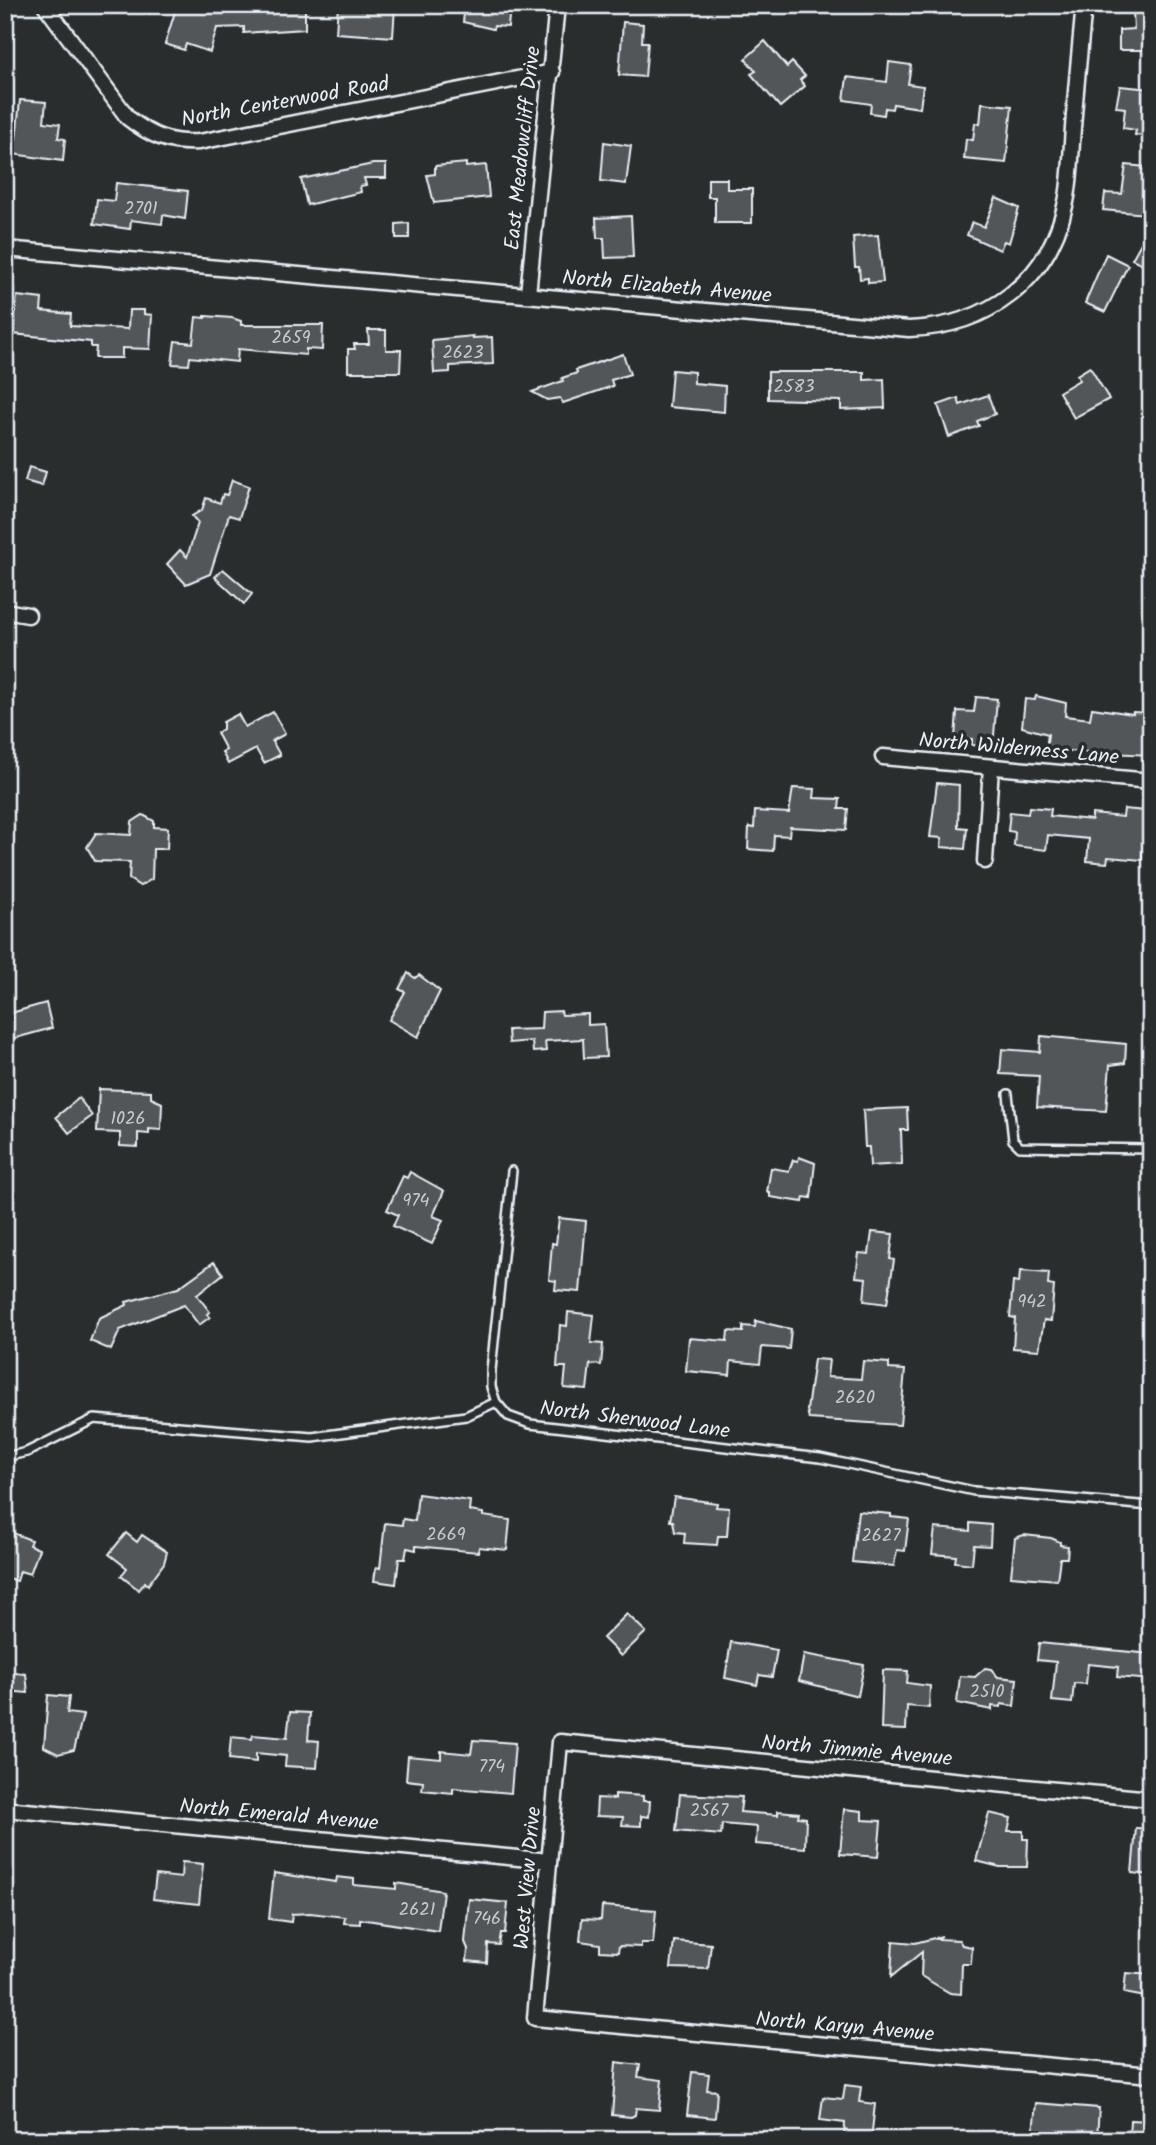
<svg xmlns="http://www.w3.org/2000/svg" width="1156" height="2145" font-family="Kalam,sans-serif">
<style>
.building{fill:#535759;stroke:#e8f1f8;stroke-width:2}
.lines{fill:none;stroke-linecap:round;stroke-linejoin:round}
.service-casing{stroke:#e8f1f8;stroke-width:12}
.minor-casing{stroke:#e8f1f8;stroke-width:19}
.service{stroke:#2a2d2e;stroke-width:7}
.minor{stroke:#2a2d2e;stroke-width:14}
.labels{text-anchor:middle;stroke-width:7;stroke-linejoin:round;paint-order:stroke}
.number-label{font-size:18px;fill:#c3cad0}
.street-label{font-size:21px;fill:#e8f1f8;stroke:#2a2d2e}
</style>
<rect width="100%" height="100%" fill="#2a2d2e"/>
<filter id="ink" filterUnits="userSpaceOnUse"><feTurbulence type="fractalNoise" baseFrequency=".0143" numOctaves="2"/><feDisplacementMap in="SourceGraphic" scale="14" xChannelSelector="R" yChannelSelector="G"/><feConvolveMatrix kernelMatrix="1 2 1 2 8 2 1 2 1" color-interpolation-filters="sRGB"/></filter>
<g filter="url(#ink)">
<!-- building -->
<g class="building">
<path d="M177,5H305V29L244,33V27L217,28L210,52L186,44L184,50L165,44Z"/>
<path d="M338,5L395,6L393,37L336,33Z"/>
<path d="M465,5H510L508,27L494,26L493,29L463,22Z"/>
<path d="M1151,10V50H1119V30L1134,29L1133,11Z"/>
<path d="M623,22L643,24L642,42H648L645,77L619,75Z"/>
<path d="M765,41L787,67L792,62L805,76L800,80L805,86L780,107L751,74L756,71L745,59Z"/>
<path d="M889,62L911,65L908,84L923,86L920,108L893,104L892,109L885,108L884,115L870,113L871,104L844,100L847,77L887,82Z"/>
<path d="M1120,86L1151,89L1148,136L1135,135L1136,130L1123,128L1125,108L1116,107Z"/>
<path d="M20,100L46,102L44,122L60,124L58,138L65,139L63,161L5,153V138L16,139Z"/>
<path d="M982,103L1012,106L1006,163L964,159L966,139L973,140L975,123L980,124Z"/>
<path d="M604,142L631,146L626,184L601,181Z"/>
<path d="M466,163V167L486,165L489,197L434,203L427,175L435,174V166Z"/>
<path d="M373,164H386V178H364L366,185L360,186L361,192L307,205L301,179Z"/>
<path d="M1126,165L1147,167L1146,214L1103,210L1105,193L1122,194Z"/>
<path d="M708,179H727V189H752V223H715V197H708Z"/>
<path d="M116,183L188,191L185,219L163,215L162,224L131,220L130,229L94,224L97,199L114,201Z"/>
<path d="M996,198L1019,208L1009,243L1004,241L1000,250L967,235L972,222L984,227Z"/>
<path d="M631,216L633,257L605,258L604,238H597L596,218Z"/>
<path d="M409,223V238H396V224Z"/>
<path d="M1151,225V268L1132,259Z"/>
<path d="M878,235L883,282L868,283V278L860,279L859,267H855L853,237Z"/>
<path d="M1106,254L1128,265L1105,312L1085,303Z"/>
<path d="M17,296L42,299L41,311L71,314L70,326L128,329L129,310H144V314L152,315L150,349L122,348V358H95L96,347H91V342L13,334Z"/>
<path d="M205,316L232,318L241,321V325H323L322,350L306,349V355L238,349L237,362L190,357L189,365L172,364L175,341L193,343L196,317L205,318Z"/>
<path d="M368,330H386V350H401L400,372H348V349H355L354,344H369Z"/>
<path d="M473,336V338L492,337L493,364L450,366V372L434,373L432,340Z"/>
<path d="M623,354L630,374L611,380L613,386L563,403L560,398L547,400L532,392L563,381L562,378L577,373L576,370Z"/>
<path d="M1090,367L1109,399L1074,418L1059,392L1079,380L1077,375Z"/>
<path d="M672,370L694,372V383L725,386L724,412L669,407Z"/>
<path d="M768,372H864V380L884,379L885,408L841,410V401L768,399Z"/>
<path d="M988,395L995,414L977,421L979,426L949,437L938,405L958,398L960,405Z"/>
<path d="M29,467L46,472L42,486L25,481Z"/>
<path d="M232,480L249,486L239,518L229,515L210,574L186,584L167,564L180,550L187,557L198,523L192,516L202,510L206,498L220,503L223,494L227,495Z"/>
<path d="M223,569L252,594L244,604L215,577Z"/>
<path d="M1036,696L1066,703L1065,716L1090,719L1092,708L1133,714V712L1151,713V755L1046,750L1048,734L1022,727L1025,699L1035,700Z"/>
<path d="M976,697L997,699L993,747L972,745V739L955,738L957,711L974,712Z"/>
<path d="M273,712L285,734L272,741L280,755L264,763L256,749L228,764L222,752L226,750L217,733L223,729V722L238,714L245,727Z"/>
<path d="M937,783L959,785L958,827L967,828L965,849L941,847L942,838L930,837Z"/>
<path d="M793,788L815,789L814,798L840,799L839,809H848L846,830L790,827L789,836L774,835L773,851L748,849L749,827L754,828L755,811L789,813Z"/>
<path d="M1029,807L1051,809L1050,816L1092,820V814L1123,817L1124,809L1146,811L1145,817H1151V848L1143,847L1142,860L1108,857L1107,863L1087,861L1089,839L1048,835L1046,850L1014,846L1015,832L1008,831L1010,812L1028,814Z"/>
<path d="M143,815L154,821V827L168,828L167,849H153L152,879L140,886L129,879L130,862L95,861L87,847L96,833L131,835L132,822Z"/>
<path d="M408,973L415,978L419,975L440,991L418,1037L389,1020L405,992L399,989Z"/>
<path d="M46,1003L52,1028L5,1041V1020L13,1018L11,1013Z"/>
<path d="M561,1011L562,1015L588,1014V1025L604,1024L606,1057L584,1058L583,1039L545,1041L546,1051L533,1052L532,1041L509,1043L508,1030L541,1029L542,1012Z"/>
<path d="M1041,1036L1126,1044L1125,1063L1110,1065L1106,1111L1037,1107L1039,1076L1000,1074L1002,1049L1040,1052Z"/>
<path d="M99,1089L151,1091V1098L162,1103L161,1130L149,1129V1134L138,1133V1147L120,1146V1133L97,1132Z"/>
<path d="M79,1098L92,1116L69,1133L56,1117Z"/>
<path d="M907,1108L908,1130H901L902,1164L870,1166L869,1147H865L863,1110Z"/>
<path d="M799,1157L815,1163L811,1198L804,1197L803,1202L770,1197V1192H767L771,1168L789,1171L793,1160L798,1161Z"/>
<path d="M410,1172L444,1191L433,1216L443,1220L432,1244L393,1226L398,1215L387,1210L403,1176L407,1178Z"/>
<path d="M559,1218L586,1221L580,1292L555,1290L556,1281L549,1280L552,1243L556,1244Z"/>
<path d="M872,1232L893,1234L890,1259L894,1260L887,1304L864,1301L866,1278L856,1277L859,1253L869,1254Z"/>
<path d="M214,1262L223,1274L197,1295L210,1312L207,1314L210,1317L199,1325L184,1305L120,1330L111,1350L90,1341L99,1318L127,1305L126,1302L178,1288Z"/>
<path d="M1020,1271L1049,1273L1048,1285L1054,1286L1051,1321L1044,1320L1039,1350L1013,1348L1015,1318L1010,1317L1013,1282L1019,1283Z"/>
<path d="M568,1312L594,1315L591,1343L603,1344L601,1365L590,1364L587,1390L564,1388L566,1367H557L560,1325L567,1326Z"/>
<path d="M756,1321L791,1329L789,1349L762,1347L760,1364L731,1361L730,1375L686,1371L689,1338L727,1341L728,1331L743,1332V1326L755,1327Z"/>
<path d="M814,1359L829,1360L827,1377L861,1379L863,1361L889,1363V1369L905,1370L900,1425L809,1419L807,1410Z"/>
<path d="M418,1494L470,1501L469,1511L483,1513V1516L510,1520L507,1550L479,1547L478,1552L416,1546V1550L407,1548L405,1559H399L396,1584L374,1581L376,1567L380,1568L385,1523L402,1525L403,1519L415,1521Z"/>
<path d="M674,1497L717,1503L716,1507L729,1508L727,1536H718L717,1545L684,1543L685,1533L675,1532L673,1521H670Z"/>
<path d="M858,1511L891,1514V1517L909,1519L905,1551L897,1550L894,1566L852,1562Z"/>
<path d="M970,1523L991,1525L990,1546L974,1545L972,1564L955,1562L956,1556L932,1554L935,1528L970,1531Z"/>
<path d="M13,1533L31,1540L29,1545L39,1549L30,1574L20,1571L17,1581L5,1577V1536L11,1538Z"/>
<path d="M126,1533L137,1542L142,1535L167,1552L164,1563L148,1585L145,1582L139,1590L121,1576L127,1568L109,1554Z"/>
<path d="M1024,1535L1051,1538L1060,1542V1545L1068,1546L1067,1558H1060L1057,1580L1011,1576L1015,1538Z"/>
<path d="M627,1614L646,1632L621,1656L603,1638Z"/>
<path d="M731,1642L777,1650L772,1677L759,1675L757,1685L725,1678Z"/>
<path d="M1039,1643L1151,1654V1680L1117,1677L1118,1667L1088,1664L1086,1684L1074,1683L1072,1703L1052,1701L1056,1662L1037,1660Z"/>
<path d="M804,1654L864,1665L858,1696L799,1681Z"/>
<path d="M985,1668L991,1669L998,1677L1017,1679L1014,1706L1001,1704V1707L992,1706V1710L957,1703L960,1676L975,1677Z"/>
<path d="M883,1670L908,1671L907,1683L930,1686L929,1708L907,1706L906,1730L881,1729Z"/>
<path d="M5,1672L26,1674L28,1693L5,1691Z"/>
<path d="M48,1695L69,1697L67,1713L83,1715L74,1750L58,1754L44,1747Z"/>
<path d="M290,1712L310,1713L308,1740L319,1741L317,1768L285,1766L286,1756L256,1753V1762L229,1759L231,1737L252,1739L253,1735L287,1738Z"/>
<path d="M473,1740L515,1743L511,1793L453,1788V1793L422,1790L423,1782L406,1780L408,1756L441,1759V1751L471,1754Z"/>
<path d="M615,1794L643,1796V1801H650L649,1817L641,1816V1826L622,1825L623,1817L596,1816L597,1798L615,1799Z"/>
<path d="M680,1794L742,1797L740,1812L778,1815V1811L799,1813L798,1817L806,1818L805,1848L756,1844L757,1827L722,1824L721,1835L676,1831Z"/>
<path d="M844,1809L862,1811V1820L881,1821L878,1857L840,1854Z"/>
<path d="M989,1813L1011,1818L1008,1831H1023V1839H1028L1027,1867H1000L976,1861Z"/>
<path d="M1136,1828L1151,1829V1875L1132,1873Z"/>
<path d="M182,1862L203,1864L199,1904L153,1899L156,1875L181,1878Z"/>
<path d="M274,1873L336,1882L337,1877L354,1879V1885L396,1889V1883L443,1891L438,1931L360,1919V1924L344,1923L345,1917L310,1913L292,1914L291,1922L269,1919Z"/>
<path d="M469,1899L508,1903L505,1933H501L499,1945L488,1944L487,1963L467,1961L468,1949L465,1942Z"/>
<path d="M602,1906L656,1910L653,1943H641V1947L619,1946L618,1952L600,1951V1944L580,1941L582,1919L601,1920Z"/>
<path d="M942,1936L937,1939L959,1940L962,1945L972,1947L971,1964H962L961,1994L950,1993L921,1976L922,1952L891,1977L893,1941L915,1943Z"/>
<path d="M674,1941L711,1944L708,1969L671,1968Z"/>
<path d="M1126,1973L1151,1975V1998L1124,1993Z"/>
<path d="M616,2062L640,2065L638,2077L662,2080L659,2110L636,2108L635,2115L631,2117L612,2115Z"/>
<path d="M692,2072L709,2074L707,2090L717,2091L715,2118L687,2115Z"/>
<path d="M845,2085L861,2087L859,2102L875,2104L871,2140L844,2138L845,2123L820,2120L823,2097L843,2099Z"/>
<path d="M1036,2103L1099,2108L1097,2137L1033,2132Z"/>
<path d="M1130,2120L1151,2121V2140H1129Z"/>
</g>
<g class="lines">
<!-- service casing -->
<g class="service-casing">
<g id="service">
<path d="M1008,1094L1013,1140L1020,1147L1151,1149"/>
<path d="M496,1402L491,1387V1370L512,1171"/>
<path d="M5,1457L27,1452L94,1419L312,1437L466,1416L496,1402L508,1416L530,1424L820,1458L974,1491L1151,1506"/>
</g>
</g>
<!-- minor casing -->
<g class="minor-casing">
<g id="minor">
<path d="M45,5L128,118C151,136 170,144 199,142L552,72"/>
<path d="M5,249L909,329C988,326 1049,282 1066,202C1071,179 1071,152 1073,128C1076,87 1080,46 1084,5"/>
<path d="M528,294L557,5"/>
<path d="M5,611L28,615"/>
<path d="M883,757L1151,781"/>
<path d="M985,861L991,767"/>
<path d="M1151,1799L560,1742L535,2018L1151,2075"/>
<path d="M5,1809L549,1861"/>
</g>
</g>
<!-- service -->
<use href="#service" class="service"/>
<!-- minor -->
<use href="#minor" class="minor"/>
</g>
</g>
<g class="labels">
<!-- number labels -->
<g class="number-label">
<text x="141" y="214">2701</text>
<text x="291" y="343">2659</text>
<text x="463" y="358">2623</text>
<text x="794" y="392">2583</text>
<text x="128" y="1124">1026</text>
<text x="416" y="1206">974</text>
<text x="1032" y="1307">942</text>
<text x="855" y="1403">2620</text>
<text x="446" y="1540">2669</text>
<text x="881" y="1541">2627</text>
<text x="987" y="1697">2510</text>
<text x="492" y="1772">774</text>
<text x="709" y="1816">2567</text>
<text x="417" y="1915">2621</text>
<text x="487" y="1924">746</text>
</g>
<!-- street labels -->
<g class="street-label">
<text transform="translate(285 101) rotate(-10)" y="7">North Centerwood Road</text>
<text transform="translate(522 148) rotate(-84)" y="7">East Meadowcliff Drive</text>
<text transform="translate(667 286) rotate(5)" y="7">North Elizabeth Avenue</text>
<text transform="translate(1019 748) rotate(5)" y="7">North Wilderness Lane</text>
<text transform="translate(635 1419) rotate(7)" y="7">North Sherwood Lane</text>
<text transform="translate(857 1750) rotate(5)" y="7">North Jimmie Avenue</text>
<text transform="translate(279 1814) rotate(5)" y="7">North Emerald Avenue</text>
<text transform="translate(527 1878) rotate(-85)" y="7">West View Drive</text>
<text transform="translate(845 2026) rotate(5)" y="7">North Karyn Avenue</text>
</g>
</g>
<!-- margin -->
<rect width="1156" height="2145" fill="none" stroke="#2a2d2e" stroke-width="28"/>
<rect x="14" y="14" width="1128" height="2117" fill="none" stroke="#e8f1f8" stroke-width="2.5" filter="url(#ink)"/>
</svg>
